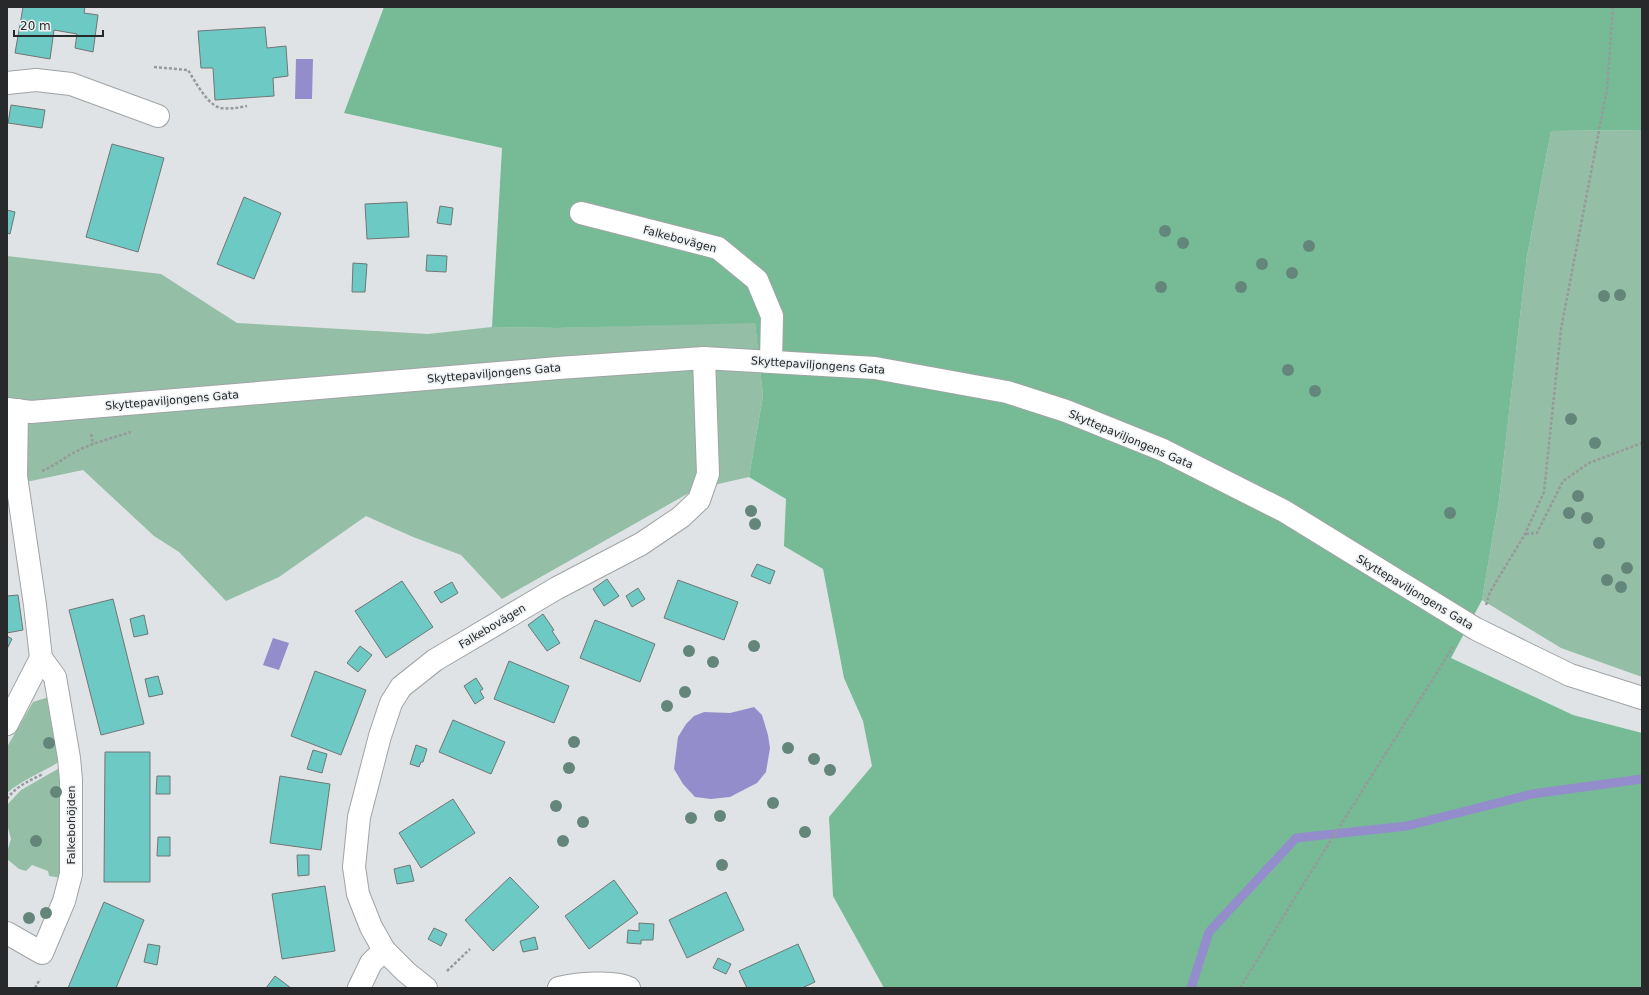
<svg xmlns="http://www.w3.org/2000/svg" width="1649" height="995" font-family="'DejaVu Sans',sans-serif">
<style>
.green{fill:#94bea5}
.forest{fill:#76bb95}
.water{fill:#938ecb}
.lines{fill:none;stroke-linecap:round;stroke-linejoin:round}
.stream{stroke:#938ecb;stroke-width:9}
.building{fill:#6cc9c4;stroke:#717675}
.minor-casing{stroke:#a0a4a5;stroke-width:24}
.path{stroke:#97999b;stroke-width:2.5;stroke-dasharray:3 2;stroke-linecap:butt}
.minor{stroke:#fff;stroke-width:22}
.tree{fill:#64867a}
.labels{text-anchor:middle;stroke-width:3;stroke-linejoin:round;paint-order:stroke}
.street-label{font-size:11px;fill:#28292a;stroke:#ecf0f2}
</style>
<rect width="100%" height="100%" fill="#dfe3e5"/>
<!-- green -->
<g class="green">
<path d="M1642,130V677L1561,648L1482,600L1499,500L1527,256L1551,131Z"/>
<path d="M7,256L161,274L237,323L428,334L492,327L558,328L755,322L763,396L749,477L696,489L502,599L461,555L413,537L366,516L279,577L226,601L179,552L154,536L83,470L7,486Z"/>
<path d="M49,697L63,759C45,772 24,778 7,793V747L33,702Z"/>
<path d="M63,766L62,878L49,876L48,871L32,865L26,871L19,869L7,859V852L11,839L7,824V805L21,790Z"/>
</g>
<!-- forest -->
<path class="forest" d="M384,7H1642V130L1551,131L1527,256L1499,500L1482,600L1451,658L1573,715L1642,733V988H884L833,896L829,817L872,766L863,721L844,678L823,569L784,546L786,499L749,477L763,396L755,323L558,328L492,327L502,148L344,113Z"/>
<!-- water -->
<g class="water">
<path d="M296,59H313L312,99H295Z"/>
<path d="M273,638L289,643L279,670L263,665Z"/>
<path d="M754,707L762,715L768,735L770,748L766,772L757,783L730,797L711,799L695,797L683,784L674,769L678,737L686,724L694,716L704,712L730,713Z"/>
</g>
<g class="lines">
<!-- stream -->
<path class="stream" d="M1191,988L1209,932L1296,838L1407,826L1532,794L1642,779"/>
</g>
<!-- building -->
<g class="building">
<path d="M23,7H85L84,13L98,15L93,52L75,48L77,34L54,30L50,59L15,53Z"/>
<path d="M265,27L267,48L286,46L288,76L273,78L274,96L215,100L213,68H201L198,31Z"/>
<path d="M11,105L45,110L42,128L8,123Z"/>
<path d="M112,144L164,158L138,252L86,237Z"/>
<path d="M244,197L281,213L254,279L217,264Z"/>
<path d="M407,202L409,237L367,239L365,204Z"/>
<path d="M440,206L453,208L451,225L437,223Z"/>
<path d="M7,210L15,212L10,234L7,233Z"/>
<path d="M427,255L447,256L446,272L426,271Z"/>
<path d="M353,263L367,264L365,292H352Z"/>
<path d="M757,564L775,571L770,584L751,576Z"/>
<path d="M607,579L619,596L604,606L593,589Z"/>
<path d="M678,580L738,602L724,640L664,618Z"/>
<path d="M402,581L433,627L386,658L355,611Z"/>
<path d="M452,582L458,593L441,603L434,592Z"/>
<path d="M638,588L645,599L632,607L626,596Z"/>
<path d="M18,595L23,630L7,633V596Z"/>
<path d="M113,599L144,724L101,735L69,610Z"/>
<path d="M543,614L554,630L552,631L560,643L547,651L528,625Z"/>
<path d="M144,615L148,634L134,637L130,619Z"/>
<path d="M595,620L655,644L640,682L580,658Z"/>
<path d="M7,636L12,639L7,649Z"/>
<path d="M360,646L372,655L358,672L347,663Z"/>
<path d="M509,661L569,686L554,723L494,699Z"/>
<path d="M315,671L366,690L341,755L291,736Z"/>
<path d="M158,676L163,694L149,697L145,679Z"/>
<path d="M476,678L483,689L480,691L484,698L475,704L464,686Z"/>
<path d="M453,720L505,742L491,774L439,752Z"/>
<path d="M416,745L427,749L423,762H421L419,767L410,764Z"/>
<path d="M313,750L327,754L322,773L307,769Z"/>
<path d="M105,752H150V882H104Z"/>
<path d="M157,776H170V794H156Z"/>
<path d="M280,776L330,784L321,850L270,843Z"/>
<path d="M453,799L475,833L421,868L399,833Z"/>
<path d="M158,837H170V856H157Z"/>
<path d="M297,855H309V875L298,876Z"/>
<path d="M410,865L414,881L397,884L394,869Z"/>
<path d="M510,877L539,907L493,951L465,920Z"/>
<path d="M614,880L638,913L589,949L565,916Z"/>
<path d="M325,886L335,951L282,959L272,894Z"/>
<path d="M726,892L744,930L687,958L669,920Z"/>
<path d="M104,902L144,920L116,988H68Z"/>
<path d="M639,923L654,924L653,940H641V944L627,943L628,930L639,931Z"/>
<path d="M434,928L447,934L441,946L428,939Z"/>
<path d="M535,937L538,949L523,952L520,941Z"/>
<path d="M148,944L160,946L157,965L144,962Z"/>
<path d="M798,944L815,982L802,988H747L739,971Z"/>
<path d="M718,958L731,964L726,974L713,968Z"/>
<path d="M275,976L291,988H266Z"/>
</g>
<g class="lines">
<!-- minor casing -->
<g class="minor-casing">
<g id="minor">
<path d="M7,83L36,80L71,84L158,116"/>
<path d="M581,213L718,248L757,280L772,316L771,361"/>
<path d="M7,409L31,412L558,368L704,358L875,368L1007,392L1066,411L1163,450L1284,511L1476,629L1570,675L1642,698"/>
<path d="M7,724L41,658"/>
<path d="M7,933L42,953L64,901L71,874V780L69,758L55,677L41,658L35,605L16,476L17,410"/>
<path d="M359,988L371,963L384,950"/>
<path d="M426,988L406,972L384,950L371,927L358,894L354,867L359,817L380,736L391,703L401,687L435,660L557,588L641,544L681,517L699,500L708,474L704,358"/>
<path d="M559,988C575,984 615,980 629,988"/>
</g>
</g>
<!-- path -->
<g class="path">
<path d="M154,67L188,70C195,81 208,106 221,108C230,109 238,108 247,106"/>
<path d="M91,434L93,444"/>
<path d="M42,471C54,466 64,458 75,452C92,443 112,438 131,432"/>
<path d="M1526,534L1537,533L1563,481L1589,463L1642,443"/>
<path d="M1486,605L1490,592L1525,534L1544,492L1561,329L1607,89L1613,7"/>
<path d="M7,799C16,786 29,781 43,774"/>
<path d="M447,971L470,949"/>
<path d="M35,988L40,979"/>
<path d="M1240,988L1294,899L1453,647"/>
</g>
<!-- minor -->
<use href="#minor" class="minor"/>
</g>
<!-- trees -->
<g class="tree">
<circle cx="1165" cy="231" r="6"/>
<circle cx="1183" cy="243" r="6"/>
<circle cx="1309" cy="246" r="6"/>
<circle cx="1262" cy="264" r="6"/>
<circle cx="1292" cy="273" r="6"/>
<circle cx="1161" cy="287" r="6"/>
<circle cx="1241" cy="287" r="6"/>
<circle cx="1620" cy="295" r="6"/>
<circle cx="1604" cy="296" r="6"/>
<circle cx="1288" cy="370" r="6"/>
<circle cx="1315" cy="391" r="6"/>
<circle cx="1571" cy="419" r="6"/>
<circle cx="1595" cy="443" r="6"/>
<circle cx="1578" cy="496" r="6"/>
<circle cx="751" cy="511" r="6"/>
<circle cx="1450" cy="513" r="6"/>
<circle cx="1569" cy="513" r="6"/>
<circle cx="1587" cy="518" r="6"/>
<circle cx="755" cy="524" r="6"/>
<circle cx="1599" cy="543" r="6"/>
<circle cx="1627" cy="568" r="6"/>
<circle cx="1607" cy="580" r="6"/>
<circle cx="1621" cy="587" r="6"/>
<circle cx="754" cy="646" r="6"/>
<circle cx="689" cy="651" r="6"/>
<circle cx="713" cy="662" r="6"/>
<circle cx="685" cy="692" r="6"/>
<circle cx="667" cy="706" r="6"/>
<circle cx="574" cy="742" r="6"/>
<circle cx="49" cy="743" r="6"/>
<circle cx="788" cy="748" r="6"/>
<circle cx="814" cy="759" r="6"/>
<circle cx="569" cy="768" r="6"/>
<circle cx="830" cy="770" r="6"/>
<circle cx="56" cy="792" r="6"/>
<circle cx="773" cy="803" r="6"/>
<circle cx="556" cy="806" r="6"/>
<circle cx="720" cy="816" r="6"/>
<circle cx="691" cy="818" r="6"/>
<circle cx="583" cy="822" r="6"/>
<circle cx="805" cy="832" r="6"/>
<circle cx="36" cy="841" r="6"/>
<circle cx="563" cy="841" r="6"/>
<circle cx="722" cy="865" r="6"/>
<circle cx="46" cy="913" r="6"/>
<circle cx="29" cy="918" r="6"/>
</g>
<g class="labels">
<!-- street labels -->
<g class="street-label">
<text transform="translate(680 239) rotate(15)" y="4">Falkebovägen</text>
<text transform="translate(818 365) rotate(4)" y="4">Skyttepaviljongens Gata</text>
<text transform="translate(494 373) rotate(-5)" y="4">Skyttepaviljongens Gata</text>
<text transform="translate(172 400) rotate(-5)" y="4">Skyttepaviljongens Gata</text>
<text transform="translate(1131 439) rotate(23)" y="4">Skyttepaviljongens Gata</text>
<text transform="translate(1415 592) rotate(31)" y="4">Skyttepaviljongens Gata</text>
<text transform="translate(492 626) rotate(-31)" y="4">Falkebovägen</text>
<text transform="translate(71 825) rotate(-90)" y="4">Falkebohöjden</text>
</g>
</g>
<!-- border -->
<rect width="1649" height="995" fill="none" stroke="#28292a" stroke-width="16"/>
<!-- scale -->
<path d="M14 30v6h89v-6" fill="none" stroke="#28292a" stroke-width="2"/>
<text x="20" y="30" font-size="12" fill="#28292a" stroke="#ecf0f2" stroke-width="3" paint-order="stroke">20 m</text>
</svg>
